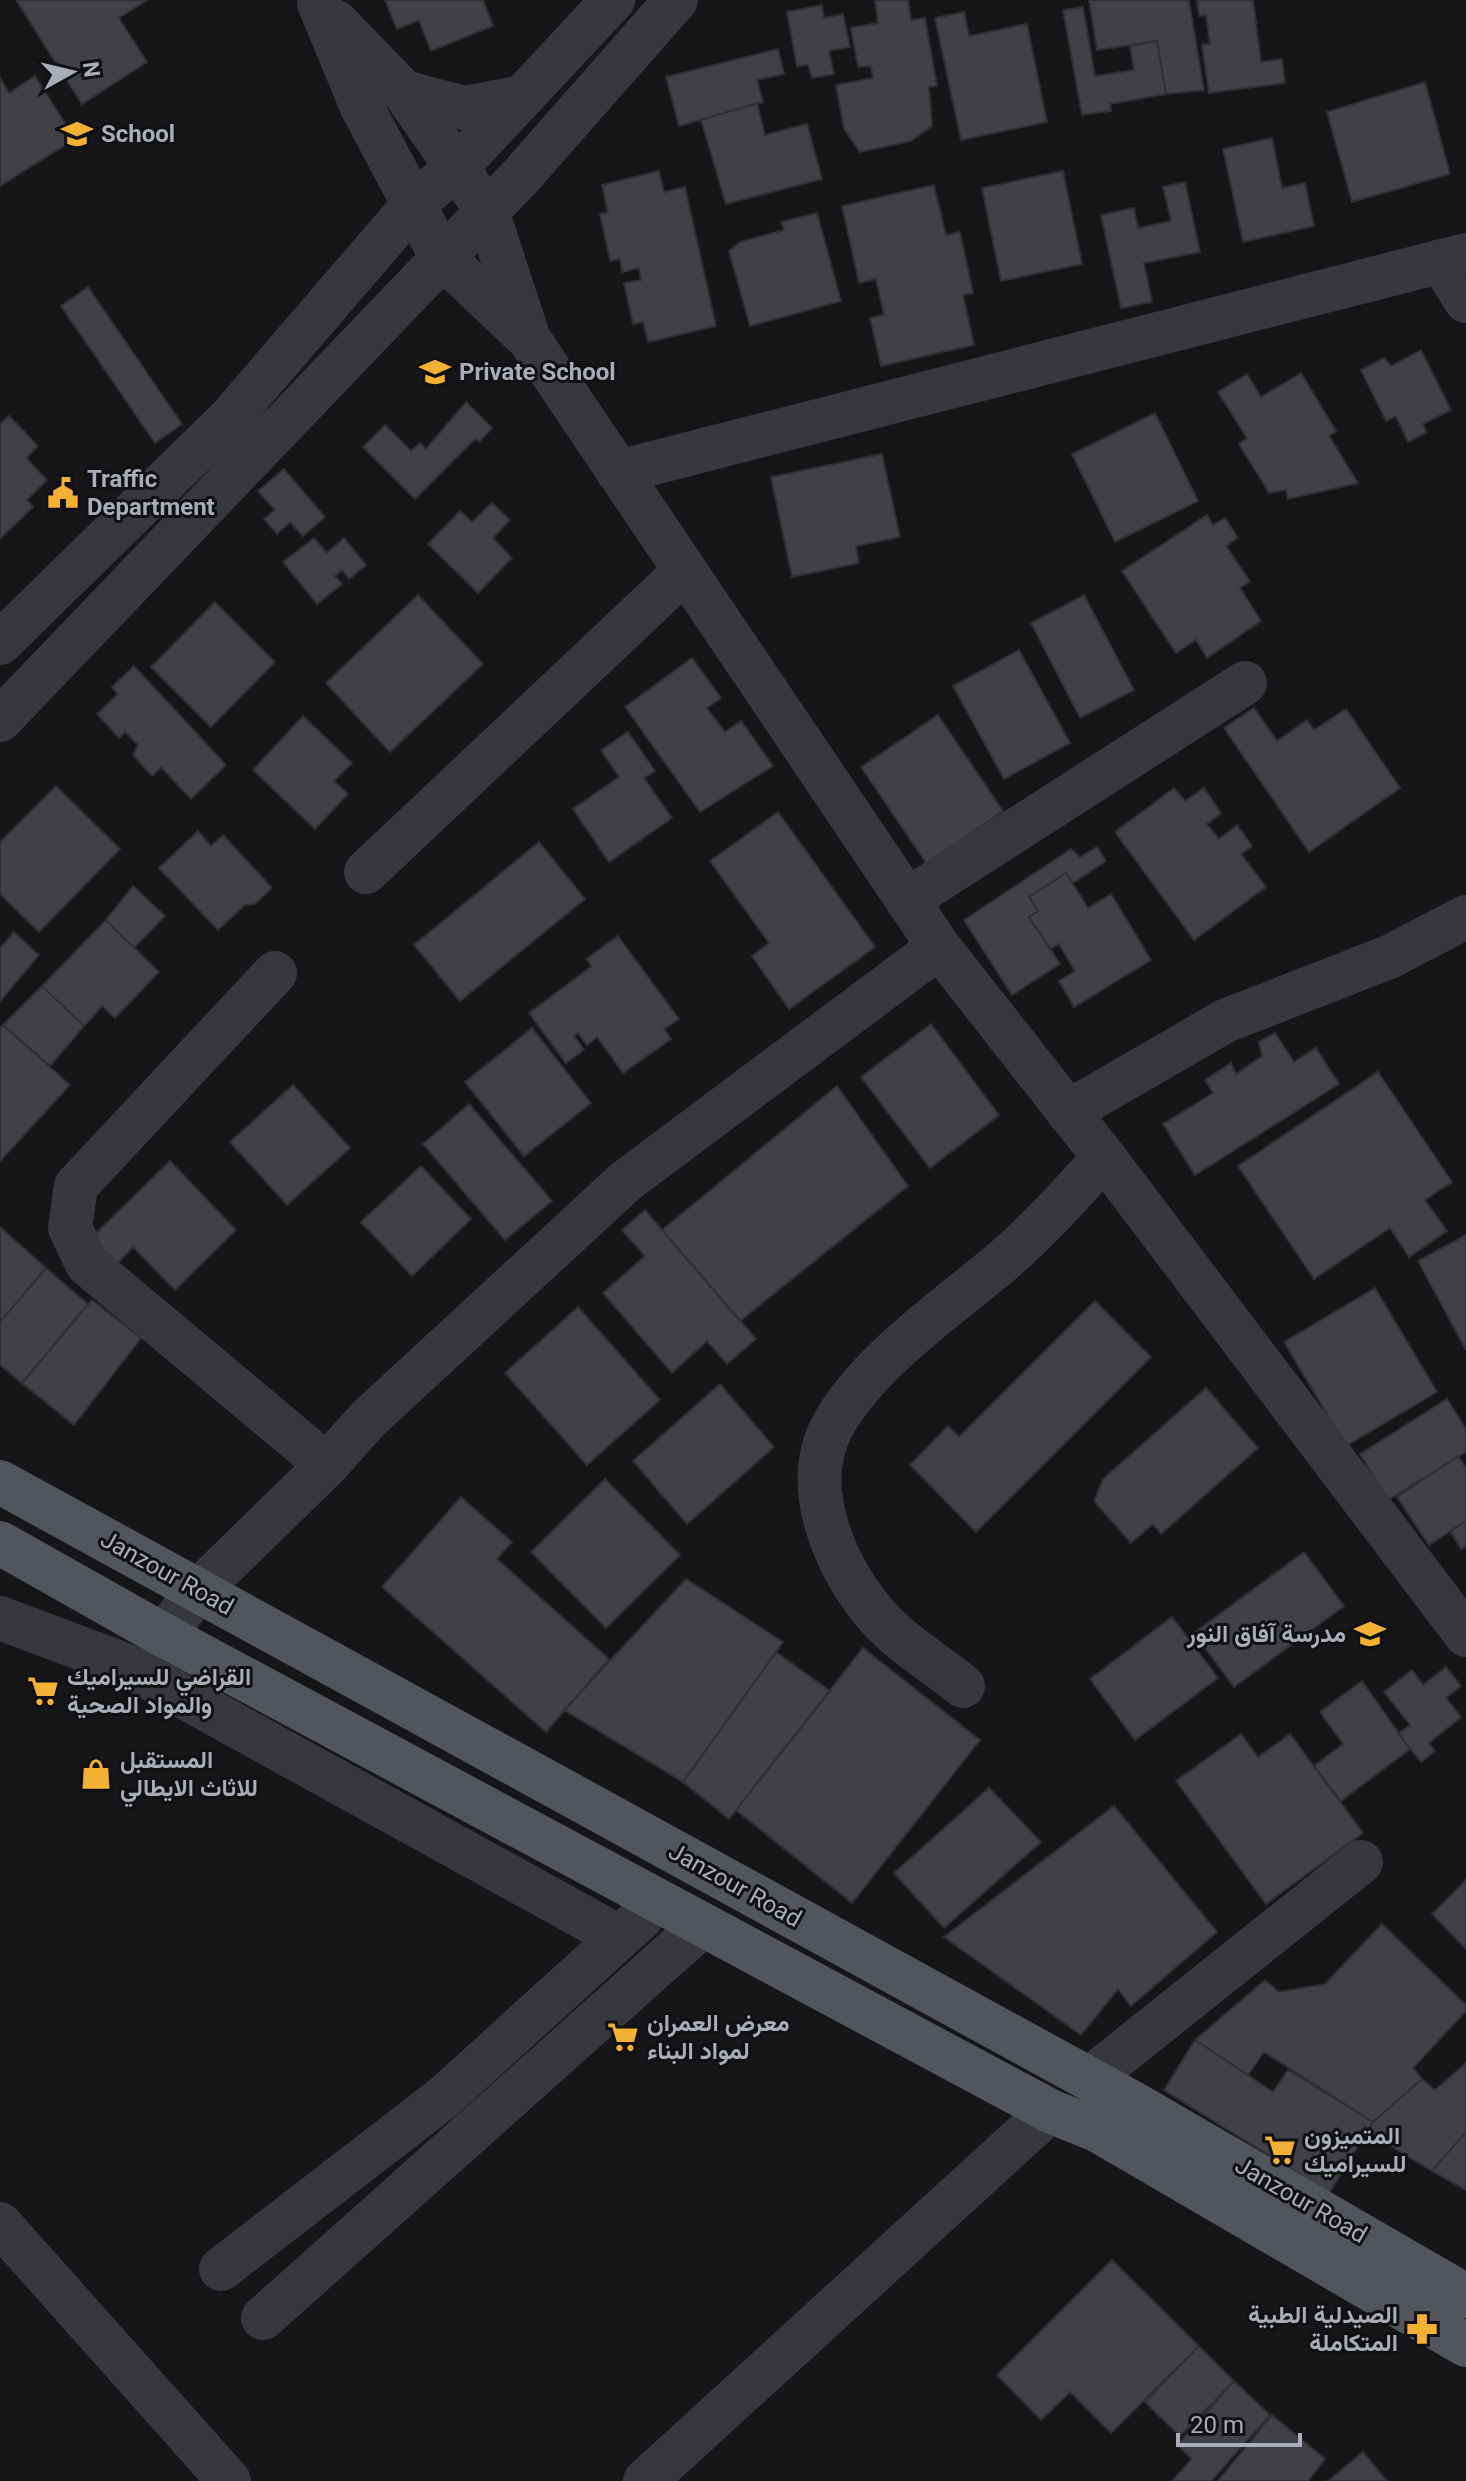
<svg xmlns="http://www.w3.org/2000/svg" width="1466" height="2481" viewBox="0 0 1466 2481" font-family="Roboto,Vazirmatn,sans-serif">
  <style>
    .building { fill: #404145; stroke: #303034; stroke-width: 2 }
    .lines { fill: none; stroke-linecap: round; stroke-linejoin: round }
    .minor { stroke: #37383d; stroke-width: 44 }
    .major { stroke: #53555c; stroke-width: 44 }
    .labels { text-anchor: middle; stroke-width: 6; stroke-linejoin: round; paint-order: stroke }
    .poi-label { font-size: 24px; font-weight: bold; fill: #a8adb8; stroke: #111113; text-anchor: start }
    .street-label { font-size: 24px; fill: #a8adb8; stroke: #111113 }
  </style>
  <rect width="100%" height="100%" fill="#161618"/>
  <path class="building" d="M16,0h131l-28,18 28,44 -65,42z
    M385,0h98l10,26 -62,25 -12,-31 -22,9z
    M875,0h33l3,20 14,-2 12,68 -8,1 3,39 -21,15 -51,11 -16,-23 -8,-44 37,-7 -2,-12 -13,1 -7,-39 27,-5z
    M1089,0h100l15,90 -38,4 -9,-53 -60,9z
    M1197,0h56l8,62 21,-3 3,24 -76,10 -7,-48 8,-1 -4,-29 -7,1z
    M822,5l2,13 19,-4 7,33 -21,4 5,23 -22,4 -4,-14 -11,3 -10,-55z
    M1083,7l12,69 39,-6 -4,-24 27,-5 9,53 -56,10 1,7 -29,4 -19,-105z
    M964,12l5,24 58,-12 20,98 -86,18 -26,-122z
    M778,49l6,25 -27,6 6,22 -84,24 -13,-49z
    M35,76l40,63 -75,47v-108l9,15z
    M1425,82l25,92 -98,28 -25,-90z
    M757,103l8,32 42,-11 15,55 -96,25 -25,-84z
    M1272,138l10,50 23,-5 9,43 -71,16 -20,-93z
    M659,171l5,21 21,-5 31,139 -68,16 -5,-20 -10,2 -9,-41 17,-3 -2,-12 -17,4 -2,-13 -10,2 -10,-47 8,-2 -6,-27z
    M1063,171l19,93 -81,17 -19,-93z
    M1185,182l15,70 -56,11 8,39 -31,6 -20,-93 33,-7 4,20 33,-7 -8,-34z
    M934,185l12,50 14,-3 13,61 -10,2 11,50 -93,21 -11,-48 14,-3 -8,-36 -17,4 -17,-77z
    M817,213l24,88 -91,25 -21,-75 11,-9 44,-12 -3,-8z
    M88,287l94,137 -27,19 -94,-137z
    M1421,350l30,60 -28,14 4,8 -19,10 -12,-26 -10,5 -25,-51 23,-12 7,8z
    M1301,373l35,58 -7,5 29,47 -70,16 -2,-9 -17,3 -30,-49 8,-6 -29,-46 29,-18 14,23z
    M466,402l26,26 -13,14 -4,-3 -60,60 -52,-52 22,-22 26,26 9,-8 6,6z
    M1155,413l43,88 -83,41 -43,-88z
    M9,416l29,30 -12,12 21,22 -20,20 6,7 -33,32v-115z
    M882,454l18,83 -44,9 3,17 -67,14 -21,-100z
    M284,469l41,48 -22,19 -13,-14 -13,12 -13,-15 11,-9 -17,-19z
    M492,503l18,17 -17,18 19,20 -34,35 -50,-49 32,-33 12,11z
    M1207,515l6,10 12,-7 13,20 -12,8 24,35 -10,7 21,33 -54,37 -11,-18 -20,13 -54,-82z
    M314,538l13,15 17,-15 22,27 -17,14 -7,-9 -7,6 7,8 -25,20 -34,-42z
    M418,595l65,69 -93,88 -64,-69z
    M1084,595l50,95 -54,28 -49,-95z
    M215,602l60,60 -64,65 -60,-60z
    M1019,650l51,93 -66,36 -51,-93z
    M692,658l29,40 -14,10 18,24 16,-11 32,45 -73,46 -75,-105z
    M134,666l92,99 -35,34 -30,-32 -9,9 -19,-21 5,-10 -13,-13 -6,6 -22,-24 21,-20 -6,-7z
    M1254,708l23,33 30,-21 7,10 32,-21 54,79 -91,64 -85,-124z
    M938,715l65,96 -76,53 -66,-97z
    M303,716l49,47 -18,18 14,13 -33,35 -62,-59z
    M628,732l27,39 -11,7 28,40 -63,44 -36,-53 46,-32 -18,-27z
    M56,786l64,63 -81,83 -39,-38v-52z
    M1174,788l11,13 19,-13 17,25 -14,11 12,15 18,-14 15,21 -11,8 25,33 -72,53 -79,-108z
    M778,812l97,135 -86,62 -37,-53 17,-13 -59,-82z
    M198,831l13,15 12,-11 49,53 -17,16 -10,1 -27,25 -59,-62z
    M539,842l46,57 -125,102 -46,-56z
    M1097,847l9,14 -33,22 -7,-10 -37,24 9,14 -9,6 31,47 -48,31 -48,-75 107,-71 9,8z
    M1066,873l22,35 23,-14 40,66 -77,47 -15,-26 16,-10 -16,-27 -8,5 -22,-32 9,-6 -9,-14z
    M133,886l32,30 -31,32 -28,-28z
    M106,920l53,52 -44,46 -13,-12 -18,20 -42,-40z
    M14,932l25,23 -39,46v-53z
    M618,936l61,83 -15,10 7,10 -48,34 -26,-36 -10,8 -9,-12 -4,3 10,14 -18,13 -37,-50 63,-47 -6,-7z
    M42,986l42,40 -34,40 -47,-41z
    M931,1024l68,91 -69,53 -69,-91z
    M3,1025l67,60 -70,76v-133z
    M532,1028l59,75 -67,53 -59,-74z
    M1275,1033l19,29 22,-14 23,36 -144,91 -32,-51 50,-31 -8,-13 26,-17 5,11 26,-18 -3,-14z
    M1378,1072l74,110 -27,18 22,31 -38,26 -19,-29 -76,51 -76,-113z
    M293,1085l57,63 -63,57 -57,-63z
    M837,1086l71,100 -168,135 -78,-91z
    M469,1104l83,97 -47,39 -82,-96z
    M170,1161l66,69 -61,60 -42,-43 -18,19 -25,-27z
    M421,1166l50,53 -59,57 -51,-54z
    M645,1210l111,129 -29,25 -20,-23 -35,32 -69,-80 42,-37 -23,-26z
    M0,1227l46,41 -46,54z
    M1466,1235v115l-48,-89z
    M46,1268l42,36 -66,79 -22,-18v-43z
    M1375,1288l62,104 -91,54 -62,-104z
    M92,1300l49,38 -67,87 -52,-42z
    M1095,1301l56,56 -175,175 -66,-67 38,-39 11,11z
    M578,1307l82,93 -73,65 -82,-92z
    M720,1384l54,63 -87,77 -54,-63z
    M1206,1388l52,60 -97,86 -8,-10 -22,19 -37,-42 9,-22z
    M1447,1399l19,30v23l-78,48 -28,-46z
    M1458,1456l8,12v53l-37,24 -32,-48z
    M605,1479l75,76 -74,73 -75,-76z
    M461,1497l51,45 -15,17 112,100 -63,73 -164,-145z
    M1466,1521v25l-5,3 -11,-18z
    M1304,1552l40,54 -110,81 -40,-54z
    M686,1579l97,63 -100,140 -119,-72z
    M1172,1617l46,61 -83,62 -45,-61z
    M863,1648l117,92 -128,163 -116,-93z
    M776,1652l54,39 -101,128 -46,-37z
    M1446,1667l15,19 -15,12 15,19 -32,26 6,8 -14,11 -23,-28 12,-9 -26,-33 28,-22 11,15z
    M1362,1681l48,68 -69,52 -27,-35 29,-22 -23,-32z
    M1241,1734l17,23 32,-23 73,99 -97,71 -90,-123z
    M989,1788l52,54 -97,86 -50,-55z
    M1114,1806l103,126 -86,74 -13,-17 -37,46 -137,-98z
    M1466,1880v69l-34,-35z
    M1382,1924l84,81v6l-53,57 9,11 -49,43 -109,-70 -16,23 -53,-35 70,-60 14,12 46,-8z
    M1195,2040l78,52 15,-22 85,52 -44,71 -165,-103z
    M1466,2063v69l-34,39 -65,-39 6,-10 49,-43 13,11z
    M1466,2132v58l-34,-19z
    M1112,2260l87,86 -88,87 -41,-41 -29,28 -44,-45z
    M1199,2346l35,35 -54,55 -35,-34z
    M1234,2381l36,34 -59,66h-39l20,-22 -15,-14z
    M1272,2415l53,44 -17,22h-90z
    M1363,2452l24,29h-59z"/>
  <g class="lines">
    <path class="minor" d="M319,3l43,104 79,149 88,83 410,608 165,210 362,478
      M336,22l68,70 83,119 40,122
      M404,92l60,16 58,-11
      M1441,261l25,40
      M618,472l848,-217
      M0,643l230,-225 184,-214 43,-37 156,-167
      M0,720l522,-545 154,-175
      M366,872l319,-301
      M907,900l338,-217
      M275,973l-199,213 -6,42 17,36 240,201
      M1068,1112l157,-91 164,-64 77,-40
      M0,1618l128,48 491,271
      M163,1635l36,-45 128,-125 41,-46 258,-238 313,-234
      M963,1686c-27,-22 -62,-43 -85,-69 -42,-47 -78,-129 -46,-190 32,-61 113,-118 165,-161 39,-33 73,-70 107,-109
      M1089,2079l272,-217
      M0,2224l229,257
      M221,2269l223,-172 197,-179
      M263,2318l440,-393
      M645,2481l405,-370"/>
    <path class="major" d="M0,1482l1133,621 333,193
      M0,1543l163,92 887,476 47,19 369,215"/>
  </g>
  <defs>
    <symbol id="school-bare" viewBox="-9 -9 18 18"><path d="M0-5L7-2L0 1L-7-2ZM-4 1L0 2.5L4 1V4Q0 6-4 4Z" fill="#f2b134" stroke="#111113" stroke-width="2.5" paint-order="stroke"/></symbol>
    <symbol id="civic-bare" viewBox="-9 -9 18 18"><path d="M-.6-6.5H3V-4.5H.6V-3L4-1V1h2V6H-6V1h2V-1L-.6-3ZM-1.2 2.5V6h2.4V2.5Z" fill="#f2b134" stroke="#111113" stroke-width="2.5" paint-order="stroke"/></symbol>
    <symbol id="supermarket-bare" viewBox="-9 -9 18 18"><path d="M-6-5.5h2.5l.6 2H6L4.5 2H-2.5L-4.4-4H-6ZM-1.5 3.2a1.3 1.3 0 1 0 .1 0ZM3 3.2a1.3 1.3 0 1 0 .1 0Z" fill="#f2b134" stroke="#111113" stroke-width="2.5" paint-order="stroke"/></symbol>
    <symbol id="shop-bare" viewBox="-9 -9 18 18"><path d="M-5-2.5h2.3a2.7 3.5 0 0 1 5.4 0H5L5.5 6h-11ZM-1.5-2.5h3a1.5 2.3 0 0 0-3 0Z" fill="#f2b134" stroke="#111113" stroke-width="2.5" paint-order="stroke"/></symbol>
    <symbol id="pharmacy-bare" viewBox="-9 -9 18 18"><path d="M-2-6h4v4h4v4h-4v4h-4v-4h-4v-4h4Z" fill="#f2b134" stroke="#111113" stroke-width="2.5" paint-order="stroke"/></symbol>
  </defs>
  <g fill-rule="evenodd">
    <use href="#school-bare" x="55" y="112" width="44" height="44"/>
    <use href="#school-bare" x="413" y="350" width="44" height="44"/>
    <use href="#civic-bare" x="41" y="471" width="44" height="44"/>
    <use href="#school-bare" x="1348" y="1612" width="44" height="44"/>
    <use href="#supermarket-bare" x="21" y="1669" width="44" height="44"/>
    <use href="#shop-bare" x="74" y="1752" width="44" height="44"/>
    <use href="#supermarket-bare" x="601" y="2015" width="44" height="44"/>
    <use href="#supermarket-bare" x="1258" y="2128" width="44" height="44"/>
    <use href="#pharmacy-bare" x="1400" y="2307" width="44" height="44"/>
  </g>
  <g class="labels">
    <g class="poi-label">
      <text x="101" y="142">School</text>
      <text x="459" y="380">Private School</text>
      <text x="87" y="487">Traffic<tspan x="87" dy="28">Department</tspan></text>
      <text x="1346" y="1642" text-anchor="end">مدرسة آفاق النور</text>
      <text x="67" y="1685">القراضي للسيراميك<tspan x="67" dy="28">والمواد الصحية</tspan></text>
      <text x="120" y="1768">المستقبل<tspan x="120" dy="28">للاثاث الايطالي</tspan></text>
      <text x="647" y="2031">معرض العمران<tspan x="647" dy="28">لمواد البناء</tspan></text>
      <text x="1304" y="2144">المتميزون<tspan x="1304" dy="28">للسيراميك</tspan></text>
      <text x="1398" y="2323" text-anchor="end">الصيدلية الطبية<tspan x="1398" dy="28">المتكاملة</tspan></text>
    </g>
    <g class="street-label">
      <text transform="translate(167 1573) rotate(29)" y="8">Janzour Road</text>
      <text transform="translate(735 1885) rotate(29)" y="8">Janzour Road</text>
      <text transform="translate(1301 2200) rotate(30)" y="8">Janzour Road</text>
    </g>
  </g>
  <g transform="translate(72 72) rotate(82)" stroke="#111113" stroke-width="6" paint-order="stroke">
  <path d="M0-6L14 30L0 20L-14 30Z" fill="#a8adb8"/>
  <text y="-12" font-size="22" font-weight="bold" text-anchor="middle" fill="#a8adb8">N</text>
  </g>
  <path d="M1178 2433v12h122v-12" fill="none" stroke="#a8adb8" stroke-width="4"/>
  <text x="1190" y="2433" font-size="24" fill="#a8adb8" stroke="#111113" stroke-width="6" paint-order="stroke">20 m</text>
</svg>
